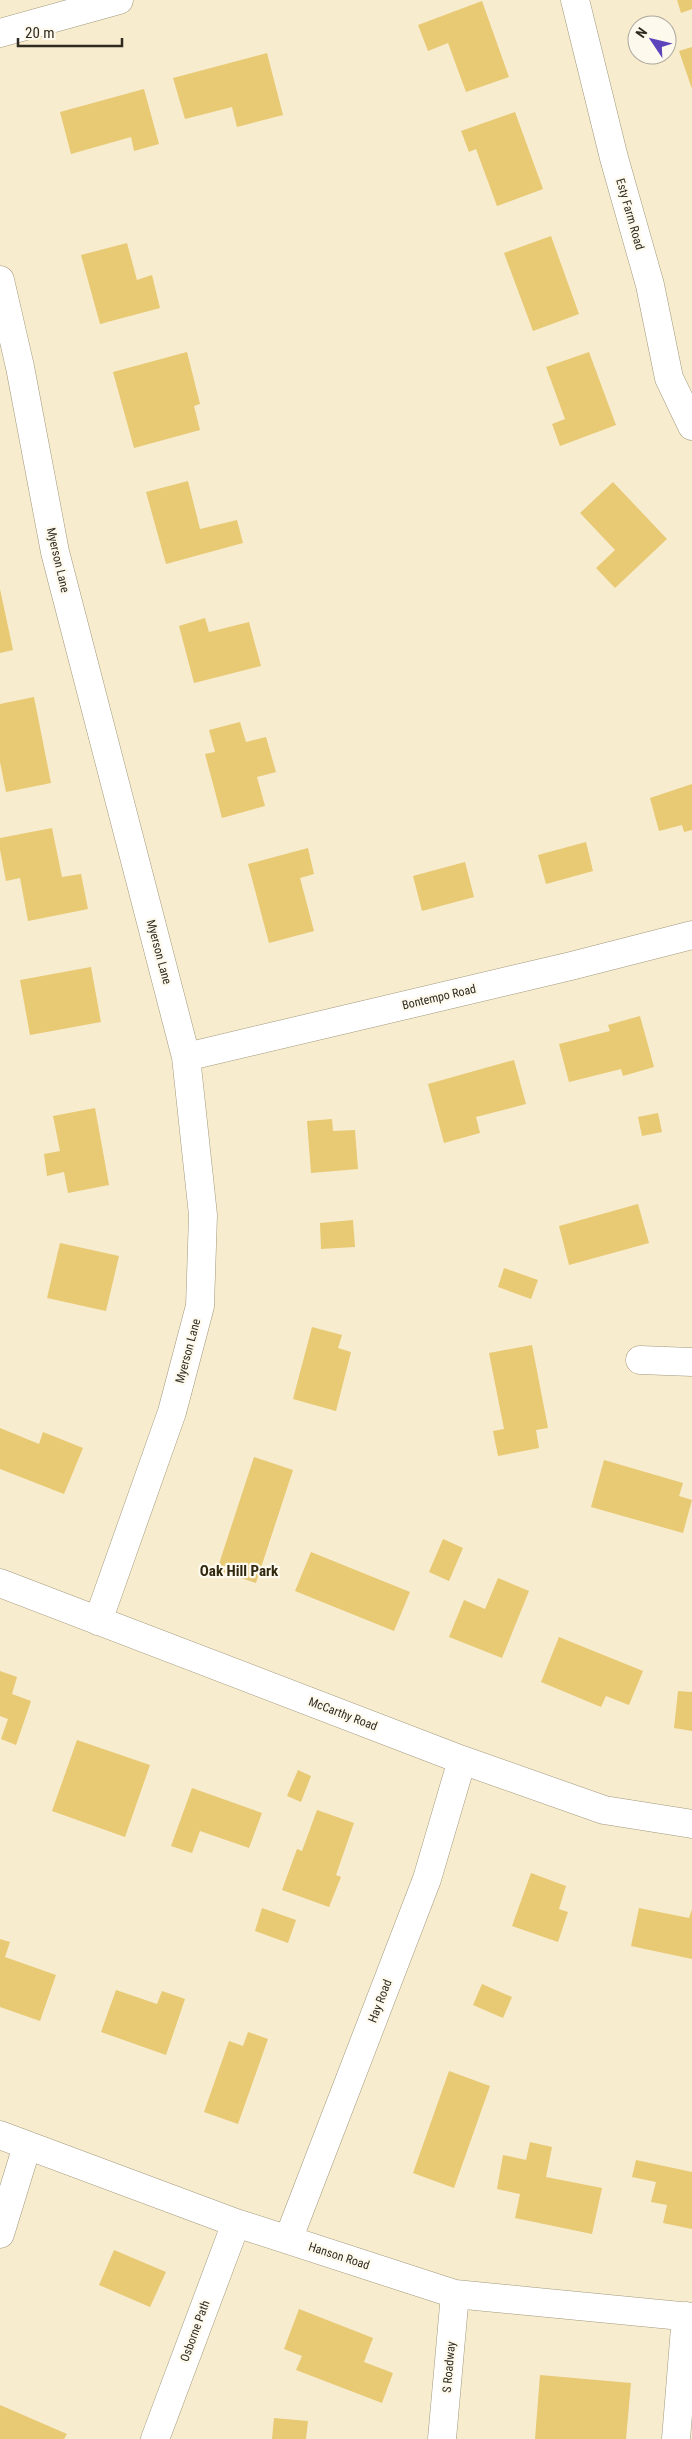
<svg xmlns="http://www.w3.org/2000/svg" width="692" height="2439" viewBox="0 0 692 2439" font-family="'Roboto Condensed',sans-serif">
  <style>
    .building { fill: #e8c974 }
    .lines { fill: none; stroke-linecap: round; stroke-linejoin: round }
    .street-casing { stroke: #a2987c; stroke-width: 29 }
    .street { stroke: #fff; stroke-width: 28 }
    .labels { text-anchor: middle; stroke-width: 4.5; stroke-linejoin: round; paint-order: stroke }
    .street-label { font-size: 12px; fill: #302b20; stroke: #fef9ed }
    .quarter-label { font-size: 15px; font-weight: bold; fill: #312810; stroke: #fef9ed }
  </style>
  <rect width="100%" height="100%" fill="#f7ecce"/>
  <path class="building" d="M677,0h15v9l-11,4z
    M482,1l27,76 -43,15 -18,-49 -20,8 -10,-26z
    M692,47v42l-13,-38z
    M267,53l16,62 -46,12 -5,-20 -47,12 -12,-41z
    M144,89l15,55 -25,7 -3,-14 -60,17 -11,-42z
    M515,112l28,77 -46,17 -21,-57 -7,3 -8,-21z
    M551,236l28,78 -46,17 -29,-78z
    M127,243l10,37 15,-5 8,33 -60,16 -19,-69z
    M187,352l13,52 -6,2 6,24 -66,18 -21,-76z
    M589,352l27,73 -56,21 -8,-22 13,-5 -19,-52z
    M188,481l12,48 37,-9 6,23 -77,21 -20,-72z
    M613,482l54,57 -52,49 -19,-20 19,-18 -35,-37z
    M0,589l13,61 -13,3z
    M205,618l4,14 40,-10 12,44 -67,17 -15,-57z
    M34,697l17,86 -45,9 -6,-30v-58z
    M240,722l6,20 20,-5 10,35 -19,5 8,29 -43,12 -17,-64 10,-2 -6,-22z
    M692,784v46l-8,2 -2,-7 -23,6 -9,-33z
    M52,828l10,49 19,-3 7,35 -60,12 -8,-43 -14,3 -6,-31v-12z
    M586,842l7,29 -47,13 -8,-29z
    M308,848l6,26 -14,4 14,53 -45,12 -21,-79z
    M465,862l9,35 -52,14 -9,-35z
    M91,967l10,55 -71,13 -10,-55z
    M640,1016l14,51 -31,9 -2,-7 -52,13 -10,-38 51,-13 -2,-6z
    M514,1060l12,44 -50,13 4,16 -36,10 -16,-59z
    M95,1108l14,77 -41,8 -4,-21 -17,4 -3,-22 16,-3 -7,-35z
    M658,1113l4,19 -20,4 -4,-19z
    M332,1119l1,12 22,-1 3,39 -47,4 -4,-52z
    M638,1204l11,39 -80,22 -10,-39z
    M353,1220l2,27 -34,2 -1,-26z
    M60,1243l59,13 -13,55 -59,-13z
    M504,1268l34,12 -7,19 -33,-12z
    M312,1327l30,8 -4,13 13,4 -15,59 -43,-12z
    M532,1345l16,83 -12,2 3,18 -41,8 -5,-25 11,-2 -15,-76z
    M0,1428l39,16 4,-12 40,16 -19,46 -64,-25z
    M254,1457l39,13 -37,113 -39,-13z
    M604,1460l79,23 -4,13 13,4 -9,33 -92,-26z
    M443,1539l20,9 -14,33 -20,-9z
    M311,1552l99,40 -16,39 -99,-40z
    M498,1578l31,13 -27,67 -53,-21 15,-37 21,9z
    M559,1637l84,34 -14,34 -23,-9 -5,11 -60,-25z
    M0,1671l17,6 -5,17 19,7 -15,44 -15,-6 7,-20 -8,-3z
    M678,1691l14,1v39l-18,-3z
    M77,1740l73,25 -25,72 -73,-26z
    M298,1770l13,6 -10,26 -14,-6z
    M192,1788l70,25 -13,35 -49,-17 -8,22 -21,-7z
    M317,1810l37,13 -18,52 5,2 -12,30 -47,-17 15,-41 5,2z
    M531,1873l35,13 -7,23 9,3 -10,30 -46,-16z
    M262,1908l34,12 -8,23 -33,-12z
    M639,1908l50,10 3,-9v50l-61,-13z
    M0,1939l10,3 -5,15 51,18 -16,46 -40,-14z
    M482,1984l30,13 -9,21 -30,-13z
    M116,1990l41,14 5,-13 23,8 -19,56 -65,-23z
    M248,2032l20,7 -30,85 -34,-12 25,-71 14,5z
    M449,2071l41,15 -36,102 -41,-15z
    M530,2142l22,5 -6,30 56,11 -10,46 -77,-16 5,-24 -23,-5 6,-34 23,5z
    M636,2160l56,12v57l-29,-6 4,-18 -16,-3 5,-20 -24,-5z
    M114,2250l52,22 -16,35 -51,-22z
    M299,2309l74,29 -9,24 29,11 -11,30 -86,-33 6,-14 -18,-7z
    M540,2375l91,8 -5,56h-91z
    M0,2405l67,29 -3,5h-64z
    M274,2418l34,3 -2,18h-34z"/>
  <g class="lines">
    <defs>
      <path id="street" d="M575,0l39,158 36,127 19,93 23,48
        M0,33l119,-33
        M0,280l20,87 35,185 131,505 17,158 -3,91 -28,106 -74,209
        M186,1057l385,-91 121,-31
        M640,1360l52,2
        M0,1583l462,177 142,50 88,14
        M0,2135l236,88 219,71 237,23
        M0,2234l27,-88
        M288,2240l139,-361 35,-119
        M155,2439l81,-216
        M442,2439l13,-145
        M676,2439l10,-123"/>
    </defs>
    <use href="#street" class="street-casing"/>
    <use href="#street" class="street"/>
  </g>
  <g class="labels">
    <g class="street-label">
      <text transform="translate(630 214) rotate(74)" y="4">Esty Farm Road</text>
      <text transform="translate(58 560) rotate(77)" y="4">Myerson Lane</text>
      <text transform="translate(159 952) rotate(75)" y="4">Myerson Lane</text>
      <text transform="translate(439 997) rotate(-13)" y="4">Bontempo Road</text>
      <text transform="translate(188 1351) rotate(-75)" y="4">Myerson Lane</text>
      <text transform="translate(343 1714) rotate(21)" y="4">McCarthy Road</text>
      <text transform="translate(380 2001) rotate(-69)" y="4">Hay Road</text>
      <text transform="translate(339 2256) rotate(18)" y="4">Hanson Road</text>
      <text transform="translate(195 2331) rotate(-70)" y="4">Osborne Path</text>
      <text transform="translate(449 2367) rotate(-85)" y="4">S Roadway</text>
    </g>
    <g class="quarter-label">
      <text x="239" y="1576">Oak Hill Park</text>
    </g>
  </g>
  <g transform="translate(652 40) rotate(305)"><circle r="24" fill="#fef9ed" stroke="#aca79b"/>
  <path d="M0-4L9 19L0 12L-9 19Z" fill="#5d44bc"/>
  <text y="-8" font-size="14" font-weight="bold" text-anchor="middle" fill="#302b20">N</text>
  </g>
  <path d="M18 38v8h104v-8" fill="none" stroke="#302b20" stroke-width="2.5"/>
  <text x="25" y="38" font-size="15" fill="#302b20" stroke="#fef9ed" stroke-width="4" paint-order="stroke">20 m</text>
</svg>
